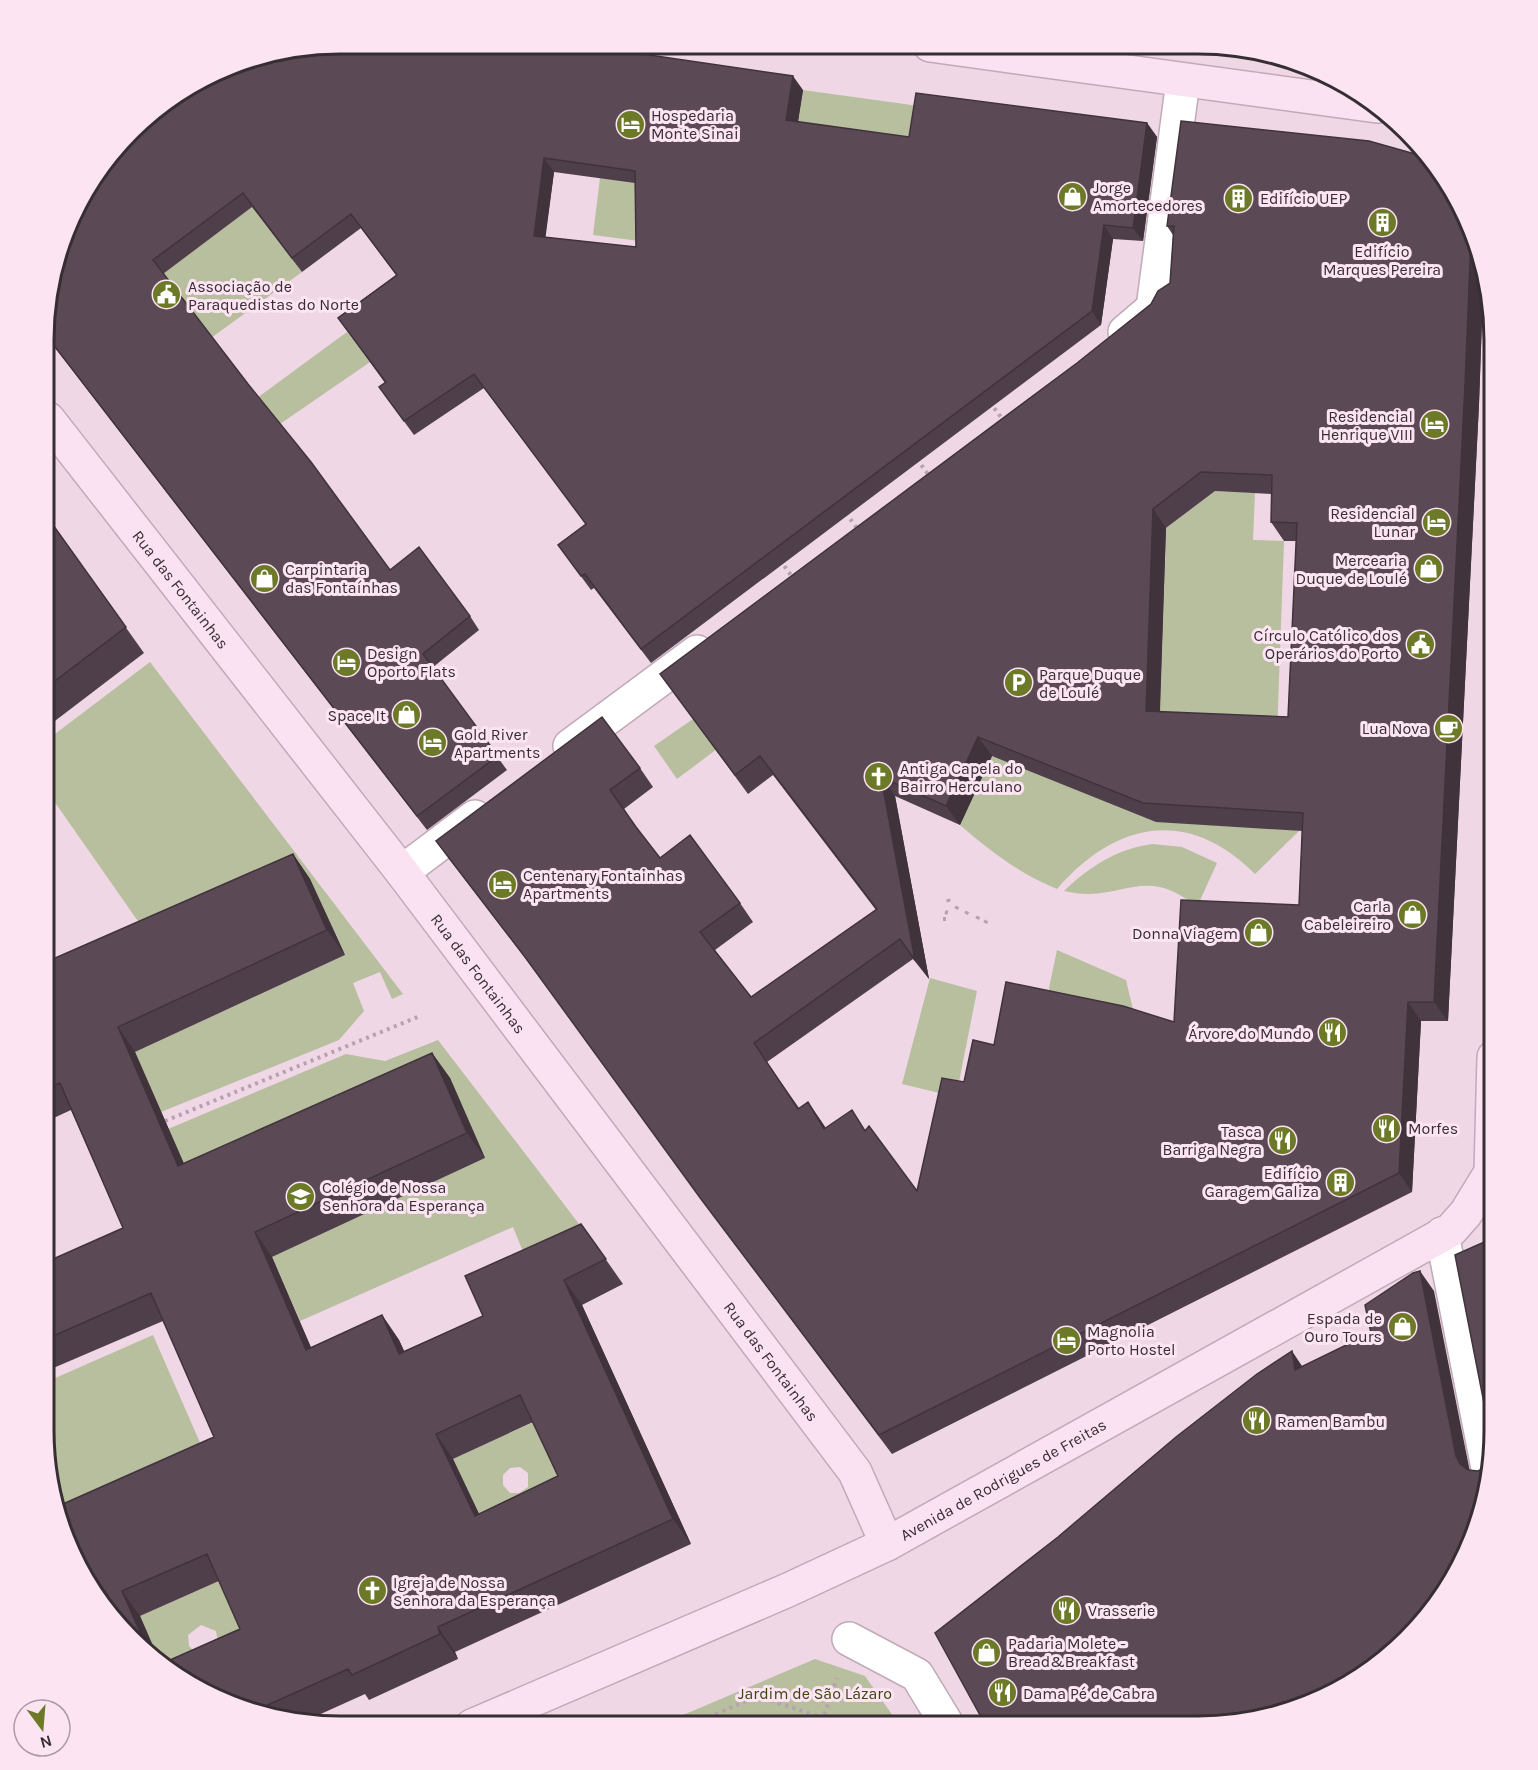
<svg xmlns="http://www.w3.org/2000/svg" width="1538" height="1770" viewBox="0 0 1538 1770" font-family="Karla,sans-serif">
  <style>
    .green { fill: #b7bf9e; fill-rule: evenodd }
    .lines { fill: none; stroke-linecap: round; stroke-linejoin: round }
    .street-casing { stroke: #c0aab8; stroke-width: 36 }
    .secondary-casing { stroke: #c0aab8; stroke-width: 36 }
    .path { stroke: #b5a2ae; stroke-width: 4; stroke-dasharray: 3 4.5; stroke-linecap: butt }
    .street { stroke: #fff; stroke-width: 33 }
    .secondary { stroke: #fae2f2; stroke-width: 33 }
    .wall { fill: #4f3f4a; fill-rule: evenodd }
    .shaded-wall { fill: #40333c }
    .building { fill: #5c4956; stroke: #40333c; stroke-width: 1.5; fill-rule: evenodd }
    .labels { text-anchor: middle; stroke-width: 6; stroke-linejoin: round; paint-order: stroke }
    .poi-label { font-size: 16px; fill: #372e33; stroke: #fce4f3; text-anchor: start }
    .street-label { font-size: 16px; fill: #372e33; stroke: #fce4f3 }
    .park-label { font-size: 16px; fill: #3b450e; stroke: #fce4f3 }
    .rim { fill: none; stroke: #372e33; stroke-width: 3 }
  </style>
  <rect width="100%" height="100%" fill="#efd7e6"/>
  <path class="green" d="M803,90l123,17 -7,44 -132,44z
    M600,178l44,5 -5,58 -46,-6z
    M253,206l49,66 -91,66 -48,-64z
    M347,332l11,13 47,-7 -125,86 -23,-26z
    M1215,491l40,2 -2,47 31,1 -7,194 -118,-5 7,-193 -9,-2z
    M150,662l253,332 -11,5 -12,-27 -27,11 11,28 -25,29 -178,72 -26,-60 210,-97 -35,-76 -154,68 -109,-156v-51z
    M719,701l22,30 -64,48 -23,-33z
    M992,756l307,75 -44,43c-67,-67 -139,-53 -198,15 -37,-15 -67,-38 -97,-64z
    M1153,844l29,3 35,16 -20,44c-55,-45 -75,-2 -133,-16 25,-24 54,-43 89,-47z
    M1057,950l69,30 11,46 -83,-18 -5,-20z
    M930,978l47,13 -21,106 -54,-13z
    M438,1040l151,197 -61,27 -15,-37 -213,94 -28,-64 213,-99 -289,33 -28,-62 178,-75 39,7z
    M153,1335l55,126 -146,66c-19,-45 -18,-97 -18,-144z
    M538,1420l38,81 -84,40 -39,-82zM520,1467l8,6v14l-9,6h-9l-7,-8v-10l7,-7z
    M224,1579l34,75 -97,11 -21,-49zM201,1625l15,6 2,11 -21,12 -8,-8 -1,-11z
    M815,1659l50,17 35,50h-243z"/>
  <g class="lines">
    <defs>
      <path id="street" d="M1125,332l28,-24 30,-227
        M570,746l127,-94
        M402,872l73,-55
        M1442,1234l47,239
        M849,1639l68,36 31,51"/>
      <g id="secondary">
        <path d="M930,45l447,61"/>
        <path id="s1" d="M48,419l354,453 453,600 32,72"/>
        <path id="s2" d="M472,1726l316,-136 99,-46 564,-314 15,-17 25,-41 3,-115"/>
      </g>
    </defs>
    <use href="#street" class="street-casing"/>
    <use href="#secondary" class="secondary-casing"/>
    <path class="path" d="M990,402l15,21
      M917,459l13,18
      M846,513l13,18
      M780,560l13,18
      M948,899l2,7
      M956,909l3,-5
      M945,912l3,1
      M966,914l3,-5
      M943,919h4
      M977,919l3,-5
      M985,923l3,-5
      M165,1121l255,-105
      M688,1726l70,-30 88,30
      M815,1726l8,-8 14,-40"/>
    <use href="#street" class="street"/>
    <use href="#secondary" class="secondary"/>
  </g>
  <path class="wall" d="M803,90l-5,32 111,15 238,-14 10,14 -14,104 -30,-2 -12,86 -450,338 -57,-75 -3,2 -33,-45 28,-21 -102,-136 -70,47 -35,-48 6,-4 -47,-65 58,-43 -35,-47 -59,44 -50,-65 -89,67 227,296 80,46 9,14 -47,38 75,102 -80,60 -378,-490v-58l34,-90zM554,172l81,11 1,64 -91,-10z
    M1455,191l29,73 -5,140 -31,617h-27l-9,171 -520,262 -177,-236 -176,-242 -89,-116 -14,-19 204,-73 13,19 -29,22 12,18 24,31 80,45 13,19 -38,28 36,47 125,-87 -103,-135 -25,19 -88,-120 417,-311 74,-59 19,-21 3,-48 -6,-9zM1215,491l57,3 -1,28 13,19h12l-8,176 -128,-5 6,-184zM992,756l164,66 146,9 -3,74 -125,117 -180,23 -30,37 -47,109 -51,-61 -40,-2 -18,-26 -9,6 -32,-46 146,-103 16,20 -34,-183 65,29z
    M48,518l96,135 -97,74z
    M293,854l17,25 35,76 -210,97 49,112 248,-111 18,25 35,80 -213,99 39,91 71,-33 17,25 5,11 79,-35 98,-92 42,60 -41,21 109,239 -236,108 3,7 -89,41 -4,-6 -62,28 -58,-11 -69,-34 -46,-38 -47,-60 131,-142 -51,-116 -119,51v-109l79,-35 -52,-118 -26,12 1,-160zM533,1422l25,54 -79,38 -26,-55zM219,1581l21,48 -79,35 -21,-48z"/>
  <path class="shaded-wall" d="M793,76l10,14 -7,44 -10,-14z
    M1147,123l10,14 -14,104 -10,-13z
    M544,158l10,14 -10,77 -10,-13z
    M1464,213l20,51 -5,140 -31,617 -14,-19z
    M1104,225l9,14 -12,86 -9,-14z
    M1153,509l13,19 -7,202 -13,-19z
    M978,737l14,19 -32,69 -14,-19z
    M881,777l14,19 34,183 -14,-19z
    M293,854l17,25 35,76 -18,-25z
    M1408,1002l13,19 -9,171 -13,-19z
    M118,1027l17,25 61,139 -18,-25z
    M432,1053l18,25 35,80 -18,-25z
    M808,1102l13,19 17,28 -14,-20z
    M255,1232l17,25 51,118 -17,-25z
    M1420,1271l14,20 37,186 -11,-13 -4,-8z
    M564,1280l18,25 109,239 -18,-25z
    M382,1315l17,25 18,39 -18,-25z
    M1292,1351l14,21 -11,-2z
    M436,1434l17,25 39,82 -17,-25z
    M122,1591l18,25 21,49 -10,-8z
    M438,1627l17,25 3,7 -18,-25z"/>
  <path class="building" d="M340,44h234l219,32 -7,44 123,17 7,-44 231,30 -14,105 -29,-3 -12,86 -451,338 -56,-75 -4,2 -23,-31 28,-21 -112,-150 -70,47 -25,-34 7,-5 -48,-64 59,-43 -46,-61 -59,44 -49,-65 -90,67 95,124 63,78 79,108 29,-23 51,69 -47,38 75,102 -81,60 -368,-477v-57l34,-90 62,-75 99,-58zM544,158l91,13 1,76 -102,-11z
    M1181,121l188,20 60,17 26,33 9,22 7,24 -6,148 -31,617h-26l-9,171 -520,262 -178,-236 -176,-242 -89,-116 166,-124 38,51 -30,22 26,37 24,31 30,-23 50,68 -40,29 51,65 126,-88 -117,-153 -25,19 -75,-101 417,-311 74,-59 7,-13 12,-8 4,-57h-7zM1201,472l71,3 -1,47 26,1 -9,194 -142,-6 7,-202zM978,737l165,66 160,10 -4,92 -118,-5 -7,122 -51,-16 -117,-24 -12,63 -21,-5 -9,42 -22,-4 -25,113 -48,-65 -4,5 -13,-21 -28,19 -16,-27 -10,7 -44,-66 146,-104 15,21 -34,-183 65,29z
    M48,518l78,109 -79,60z
    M293,854l34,76 -209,97 60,139 254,-113 35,80 -212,99 51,118 76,-35 17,39 84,-38 -18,-40 116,-52 25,35 -42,21 109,239 -235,108 2,7 -88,41 -4,-6 -96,43 -7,-1 -69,-34 -15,-13 79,-35 -33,-75 -85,37 29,66 -21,-18 -47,-60 -29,-71 160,-71 -63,-144 -107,47v-77l79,-35 -63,-145 -15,6 1,-127zM520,1395l38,81 -83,40 -39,-82z
    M1491,1239h3v211l-2,8 1,-9 -38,-194z
    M1420,1271l36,185 4,8 8,6 10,1 8,-4 6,-8 -13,67 -34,68 -38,46 -60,47 -72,29 -58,10h-231l-51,-93 123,-96 118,-100 81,-63 35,-23 3,19 76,-37 -6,-28 48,-32z"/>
  <defs>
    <symbol id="hotel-disc" viewBox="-11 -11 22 22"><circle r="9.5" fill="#6c7a28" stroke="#fce4f3"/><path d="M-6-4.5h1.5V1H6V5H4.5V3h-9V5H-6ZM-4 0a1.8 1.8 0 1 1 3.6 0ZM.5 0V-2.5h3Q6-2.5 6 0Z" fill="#fff"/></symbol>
    <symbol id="shop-disc" viewBox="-11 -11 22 22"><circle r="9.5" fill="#6c7a28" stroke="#fce4f3"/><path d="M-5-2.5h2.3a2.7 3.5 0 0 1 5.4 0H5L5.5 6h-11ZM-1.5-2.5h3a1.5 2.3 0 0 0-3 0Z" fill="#fff"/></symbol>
    <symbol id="building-disc" viewBox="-11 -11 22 22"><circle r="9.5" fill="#6c7a28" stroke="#fce4f3"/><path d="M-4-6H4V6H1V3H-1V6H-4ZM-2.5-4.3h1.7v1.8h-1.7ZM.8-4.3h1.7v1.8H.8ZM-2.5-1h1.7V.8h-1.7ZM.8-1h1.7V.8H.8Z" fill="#fff"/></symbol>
    <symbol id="civic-disc" viewBox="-11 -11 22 22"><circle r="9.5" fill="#6c7a28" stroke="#fce4f3"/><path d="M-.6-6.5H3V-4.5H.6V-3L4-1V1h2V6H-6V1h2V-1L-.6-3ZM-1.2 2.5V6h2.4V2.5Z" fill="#fff"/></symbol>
    <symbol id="parking-disc" viewBox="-11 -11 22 22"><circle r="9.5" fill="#6c7a28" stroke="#fce4f3"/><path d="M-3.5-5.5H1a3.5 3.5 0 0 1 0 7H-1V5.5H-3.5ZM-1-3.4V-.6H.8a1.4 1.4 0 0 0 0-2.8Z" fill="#fff"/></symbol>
    <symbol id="cafe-disc" viewBox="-11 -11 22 22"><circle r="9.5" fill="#6c7a28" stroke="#fce4f3"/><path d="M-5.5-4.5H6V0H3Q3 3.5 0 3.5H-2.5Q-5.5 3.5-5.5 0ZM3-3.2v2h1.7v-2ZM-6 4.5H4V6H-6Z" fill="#fff"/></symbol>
    <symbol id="church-disc" viewBox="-11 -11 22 22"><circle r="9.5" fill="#6c7a28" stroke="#fce4f3"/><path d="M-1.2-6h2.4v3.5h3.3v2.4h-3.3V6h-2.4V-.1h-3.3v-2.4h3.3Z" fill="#fff"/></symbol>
    <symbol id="restaurant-disc" viewBox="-11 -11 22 22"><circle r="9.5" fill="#6c7a28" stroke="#fce4f3"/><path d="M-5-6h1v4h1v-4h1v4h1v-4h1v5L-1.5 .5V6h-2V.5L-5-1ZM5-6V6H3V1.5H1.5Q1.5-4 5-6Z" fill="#fff"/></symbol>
    <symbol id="school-disc" viewBox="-11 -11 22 22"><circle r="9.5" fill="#6c7a28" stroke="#fce4f3"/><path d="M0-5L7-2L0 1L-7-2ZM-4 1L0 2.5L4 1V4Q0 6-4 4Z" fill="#fff"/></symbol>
  </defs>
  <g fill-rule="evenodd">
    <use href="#hotel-disc" x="614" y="108" width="33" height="33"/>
    <use href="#shop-disc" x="1056" y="180" width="33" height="33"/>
    <use href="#building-disc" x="1222" y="182" width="33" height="33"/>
    <use href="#building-disc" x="1366" y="206" width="33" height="33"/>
    <use href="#civic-disc" x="150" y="278" width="33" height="33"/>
    <use href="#hotel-disc" x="1418" y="408" width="33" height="33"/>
    <use href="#hotel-disc" x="1420" y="506" width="33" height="33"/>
    <use href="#shop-disc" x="1412" y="552" width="33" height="33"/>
    <use href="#shop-disc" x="248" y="562" width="33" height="33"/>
    <use href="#civic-disc" x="1404" y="628" width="33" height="33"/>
    <use href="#hotel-disc" x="330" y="646" width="33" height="33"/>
    <use href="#parking-disc" x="1002" y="666" width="33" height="33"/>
    <use href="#shop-disc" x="390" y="698" width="33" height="33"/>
    <use href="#cafe-disc" x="1432" y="712" width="33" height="33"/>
    <use href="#hotel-disc" x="416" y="726" width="33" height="33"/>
    <use href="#church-disc" x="862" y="760" width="33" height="33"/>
    <use href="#hotel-disc" x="486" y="868" width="33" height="33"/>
    <use href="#shop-disc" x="1396" y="898" width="33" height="33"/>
    <use href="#shop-disc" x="1242" y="916" width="33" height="33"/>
    <use href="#restaurant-disc" x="1316" y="1016" width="33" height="33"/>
    <use href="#restaurant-disc" x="1370" y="1112" width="33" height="33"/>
    <use href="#restaurant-disc" x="1266" y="1124" width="33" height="33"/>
    <use href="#building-disc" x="1324" y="1166" width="33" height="33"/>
    <use href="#school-disc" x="284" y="1180" width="33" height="33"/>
    <use href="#shop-disc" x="1386" y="1310" width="33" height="33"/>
    <use href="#hotel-disc" x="1050" y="1324" width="33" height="33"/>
    <use href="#restaurant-disc" x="1240" y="1404" width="33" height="33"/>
    <use href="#church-disc" x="356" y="1574" width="33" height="33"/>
    <use href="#restaurant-disc" x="1050" y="1594" width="33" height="33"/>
    <use href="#shop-disc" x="970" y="1636" width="33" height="33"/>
    <use href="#restaurant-disc" x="986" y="1676" width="33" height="33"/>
  </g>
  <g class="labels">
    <g class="poi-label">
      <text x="651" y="121">Hospedaria<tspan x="651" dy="18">Monte Sinai</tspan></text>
      <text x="1093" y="193">Jorge<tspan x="1093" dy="18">Amortecedores</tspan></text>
      <text x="1260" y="204">Edifício UEP</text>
      <text x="1382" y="257" text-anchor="middle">Edifício<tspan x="1382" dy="18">Marques Pereira</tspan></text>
      <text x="188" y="292">Associação de<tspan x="188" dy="18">Paraquedistas do Norte</tspan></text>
      <text x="1413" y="422" text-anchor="end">Residencial<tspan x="1413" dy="18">Henrique VIII</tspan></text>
      <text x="1415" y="519" text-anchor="end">Residencial<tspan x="1415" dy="18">Lunar</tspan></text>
      <text x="1407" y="566" text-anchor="end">Mercearia<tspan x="1407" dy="18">Duque de Loulé</tspan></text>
      <text x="285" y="575">Carpintaria<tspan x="285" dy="18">das Fontaínhas</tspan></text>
      <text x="1399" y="641" text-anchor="end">Círculo Católico dos<tspan x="1399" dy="18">Operários do Porto</tspan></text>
      <text x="367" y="659">Design<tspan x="367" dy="18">Oporto Flats</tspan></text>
      <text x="1039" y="680">Parque Duque<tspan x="1039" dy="18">de Loulé</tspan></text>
      <text x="386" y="721" text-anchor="end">Space It</text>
      <text x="1428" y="734" text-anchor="end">Lua Nova</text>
      <text x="454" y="740">Gold River<tspan x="454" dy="18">Apartments</tspan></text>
      <text x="900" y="774">Antiga Capela do<tspan x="900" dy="18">Bairro Herculano</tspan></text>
      <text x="523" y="881">Centenary Fontainhas<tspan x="523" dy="18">Apartments</tspan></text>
      <text x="1391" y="912" text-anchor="end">Carla<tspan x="1391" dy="18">Cabeleireiro</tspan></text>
      <text x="1238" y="939" text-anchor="end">Donna Viagem</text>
      <text x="1311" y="1039" text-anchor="end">Árvore do Mundo</text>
      <text x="1408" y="1134">Morfes</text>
      <text x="1262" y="1137" text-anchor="end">Tasca<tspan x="1262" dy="18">Barriga Negra</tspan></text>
      <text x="1319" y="1179" text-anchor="end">Edifício<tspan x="1319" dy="18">Garagem Galiza</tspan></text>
      <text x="322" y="1193">Colégio de Nossa<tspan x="322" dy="18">Senhora da Esperança</tspan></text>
      <text x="1382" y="1324" text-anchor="end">Espada de<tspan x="1382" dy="18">Ouro Tours</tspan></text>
      <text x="1087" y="1337">Magnolia<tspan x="1087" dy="18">Porto Hostel</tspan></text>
      <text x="1277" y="1427">Ramen Bambu</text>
      <text x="393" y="1588">Igreja de Nossa<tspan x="393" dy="18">Senhora da Esperança</tspan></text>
      <text x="1088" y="1616">Vrasserie</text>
      <text x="1008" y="1649">Padaria Molete -<tspan x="1008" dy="18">Bread&amp;Breakfast</tspan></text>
      <text x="1023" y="1699">Dama Pé de Cabra</text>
    </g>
    <g class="street-label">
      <text dy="6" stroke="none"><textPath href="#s1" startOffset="216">Rua das Fontainhas</textPath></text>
      <text dy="6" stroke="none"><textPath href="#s1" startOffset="702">Rua das Fontainhas</textPath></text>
      <text dy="6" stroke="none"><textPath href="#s1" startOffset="1188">Rua das Fontainhas</textPath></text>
      <text dy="6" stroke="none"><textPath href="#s2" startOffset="586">Avenida de Rodrigues de Freitas</textPath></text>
    </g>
    <g class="park-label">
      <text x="815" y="1699">Jardim de São Lázaro</text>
    </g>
  </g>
  <path d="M0 0H1538V1770H0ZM340 54H1198A286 286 0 0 1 1484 340V1430A286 286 0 0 1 1198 1716H340A286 286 0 0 1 54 1430V340A286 286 0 0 1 340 54Z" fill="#fce4f3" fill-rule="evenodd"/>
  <path class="rim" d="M340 54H1198A286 286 0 0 1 1484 340V1430A286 286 0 0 1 1198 1716H340A286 286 0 0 1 54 1430V340A286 286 0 0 1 340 54Z"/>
  <g transform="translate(42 1728) rotate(164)"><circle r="28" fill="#fce4f3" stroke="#ad9ba6" stroke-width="1.5"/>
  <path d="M0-4.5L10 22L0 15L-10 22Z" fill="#6c7a28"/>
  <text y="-9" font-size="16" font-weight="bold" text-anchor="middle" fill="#372e33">N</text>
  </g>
</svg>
